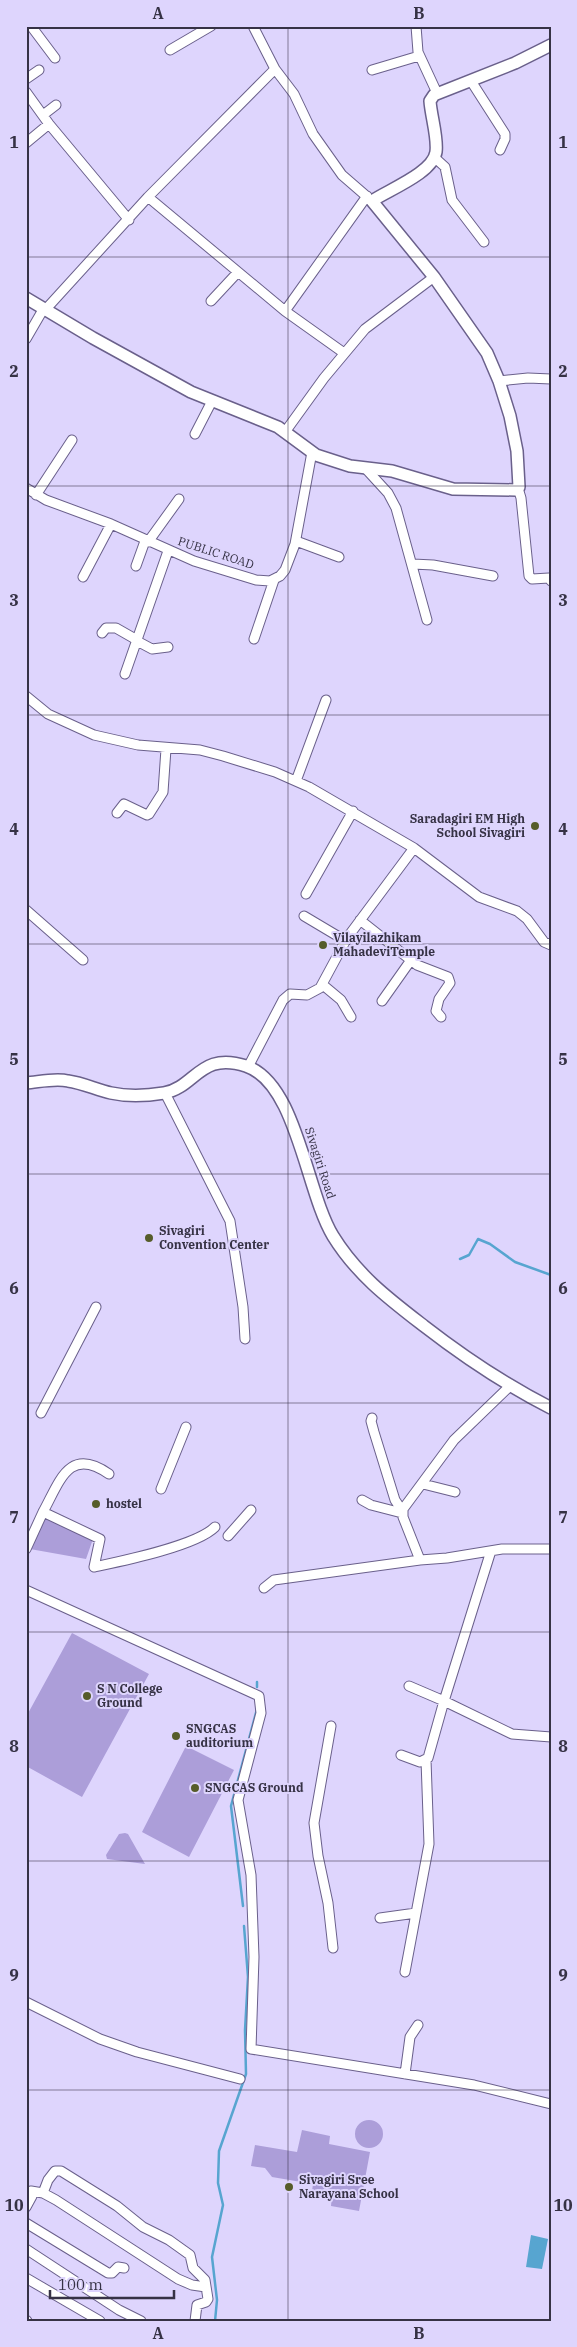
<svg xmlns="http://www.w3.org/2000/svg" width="577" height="2347" viewBox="0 0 577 2347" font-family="'IBM Plex Serif',serif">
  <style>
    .green { fill: #ac9ed9 }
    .water { fill: #57a5d0 }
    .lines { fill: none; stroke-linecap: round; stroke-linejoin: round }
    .stream { stroke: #57a5d0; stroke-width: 2.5 }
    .minor-casing { stroke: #6a608b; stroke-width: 11 }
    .major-casing { stroke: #6a608b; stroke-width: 14 }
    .minor { stroke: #fff; stroke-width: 9 }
    .major { stroke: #fff; stroke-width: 11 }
    .grid { fill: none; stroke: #363245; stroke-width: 1; stroke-opacity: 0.55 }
    .poi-dot { fill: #565c2a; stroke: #ded5fd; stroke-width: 2 }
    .labels { text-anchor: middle; stroke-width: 4; stroke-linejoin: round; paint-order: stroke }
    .street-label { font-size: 12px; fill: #363245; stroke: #ded5fd }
    .poi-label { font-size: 12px; font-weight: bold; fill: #363245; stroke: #ded5fd; text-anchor: start }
    .neatline { fill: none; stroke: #363245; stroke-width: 2 }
    .grid-label { font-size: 16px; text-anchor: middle; font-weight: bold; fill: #363245 }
  </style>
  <rect width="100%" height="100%" fill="#ded5fd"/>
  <path class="green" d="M45,1517l48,22 -7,20 -56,-10z
    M72,1633l77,41 -67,123 -56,-31v-49z
    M186,1746l48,24 -45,87 -47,-25z
    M125,1833l3,1 17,30 -38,-5 -1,-4 13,-21z
    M355 2134a14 14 0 1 1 28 0a14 14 0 1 1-28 0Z
    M302,2130l28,6 -1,8 41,8 -11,59 -28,-5 1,-12 -20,-3 1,-7 -41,-7 -7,-9 -14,-2 4,-21 42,7z"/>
  <path class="water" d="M531,2235l17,4 -6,30 -16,-2z"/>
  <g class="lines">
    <path class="stream" d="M460,1259l9,-4 9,-16 12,5 25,18 36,13
      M257,1682v5
      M243,1906l-12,-100 26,-97
      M215,2321l2,-21 -5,-43 11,-52 -5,-22 1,-32 27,-77 -1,-44 3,-53 -4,-51"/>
    <defs>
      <path id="minor" d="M31,26l24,32
        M253,26l22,43 19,25 19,40 29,41 30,26
        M416,26l2,26 19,41
        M170,50l41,-24
        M372,70l47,-14
        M26,79l13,-9
        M471,81l34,53v5l-5,11
        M26,92l23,32 80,96
        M43,115l13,-10
        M26,143l23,-19
        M434,157l11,10 7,33 32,42
        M148,197l137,114 59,42
        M211,301l27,-29
        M46,309l102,-112 127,-128
        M285,311l82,-115
        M26,339l18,-31
        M499,381l29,-3 23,1
        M285,432l39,-54 41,-49 69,-52
        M195,434l17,-33
        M366,469l22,24 8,15 31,112
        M26,488l20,12 65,24 83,37 62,19 14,1 10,-5 5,-6 10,-26 17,-92
        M518,488l3,10 8,78 3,3 17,-1 2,3
        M36,495l36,-55
        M296,541l43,16
        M148,542l31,-43
        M413,564l20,1 60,11
        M136,566l9,-25
        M83,577l28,-53
        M102,633l4,-5h10l21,12
        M254,639l20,-59
        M137,641l15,8 16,-2
        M125,674l43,-123
        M26,696l22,18 46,21 44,10 62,5 23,6 52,16 34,15 105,61 65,49 38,14 10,8 17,23 7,3
        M296,781l30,-81
        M117,813l7,-9 23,11 2,-1 14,-22 3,-43
        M306,894l47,-83
        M26,910l57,50
        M304,916l42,25
        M360,920l57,45 31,12 2,6 -11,16 -3,12 5,6
        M323,985l18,15 10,17
        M382,1001l29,-41
        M248,1067l35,-67 7,-6 17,1 13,-7 27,-50 67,-90
        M165,1093l65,128 13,86 2,32
        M511,1385l-57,55 -51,69v8l17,43 27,-2 55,-9h49
        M41,1413l55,-106
        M372,1418l-1,3 3,11 21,68 8,12
        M423,1484l32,8
        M161,1489l25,-62
        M362,1500l9,5 31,8
        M43,1512c17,-31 26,-66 66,-38
        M228,1536l23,-26
        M26,1549l17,-37 57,27 -6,28c28,-6 102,-21 121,-40
        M264,1588l10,-8 146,-20
        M26,1590l233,106 2,17 -23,87 13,75 3,82 -3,92 223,36 77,19
        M409,1686l35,15 46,-147
        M331,1726l-17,97 4,33 10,47 5,45
        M401,1755l19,7 8,-4 16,-57 68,33 39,3
        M380,1918l36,-5
        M405,1972l24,-128 -3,-84
        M26,2002l74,37 37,13 103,27
        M405,2074l5,-37 8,-12
        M31,2191l12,2 13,7 122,79 14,6 14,2
        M43,2193l5,-13 7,-9h6l56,35 26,21 26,13 21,15 3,13 12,12 3,19 -2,3 -9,3 -2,16
        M26,2207l6,-11 -1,-5
        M26,2223l82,50h4l6,-6 6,1
        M26,2249l93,61 22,11
        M26,2278l74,43
        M26,2320l1,1"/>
      <path id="major" d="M26,298l67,40 98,54 87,35 38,28 34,11 42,5 61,18 63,1 3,-3 -2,-36 -7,-35 -11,-35 -12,-28 -53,-76 -62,-76c16,-11 61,-28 64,-49 2,-14 -5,-36 -6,-51l4,-6 81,-32 36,-18
        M26,1083c13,-1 29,-5 42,-2 15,2 29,9 43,12 18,4 35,3 53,0 32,-6 36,-42 82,-27 51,17 60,126 87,170 24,39 56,63 91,90 40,31 82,59 127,82"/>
    </defs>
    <use href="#minor" class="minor-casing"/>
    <use href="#major" class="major-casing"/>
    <use href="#minor" class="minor"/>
    <use href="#major" class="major"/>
  </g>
  <path class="grid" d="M288,26v2295M26,257h525M26,486h525M26,715h525M26,944h525M26,1174h525M26,1403h525M26,1632h525M26,1861h525M26,2090h525"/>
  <g class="poi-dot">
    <circle cx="535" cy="826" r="5"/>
    <circle cx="323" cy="945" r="5"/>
    <circle cx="149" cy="1238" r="5"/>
    <circle cx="96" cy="1504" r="5"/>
    <circle cx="87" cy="1696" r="5"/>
    <circle cx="176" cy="1736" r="5"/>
    <circle cx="195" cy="1788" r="5"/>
    <circle cx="289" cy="2187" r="5"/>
  </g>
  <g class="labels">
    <g class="street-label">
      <text transform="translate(216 553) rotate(18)" y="4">PUBLIC ROAD</text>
      <text transform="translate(320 1163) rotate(72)" y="4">Sivagiri Road</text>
    </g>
    <g class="poi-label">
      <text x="525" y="823" text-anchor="end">Saradagiri EM High<tspan x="525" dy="14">School Sivagiri</tspan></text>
      <text x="333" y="942">Vilayilazhikam<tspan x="333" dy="14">MahadeviTemple</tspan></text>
      <text x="159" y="1235">Sivagiri<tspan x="159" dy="14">Convention Center</tspan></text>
      <text x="106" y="1508">hostel</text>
      <text x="97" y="1693">S N College<tspan x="97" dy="14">Ground</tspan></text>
      <text x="186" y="1733">SNGCAS<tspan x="186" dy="14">auditorium</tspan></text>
      <text x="205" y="1792">SNGCAS Ground</text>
      <text x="299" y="2184">Sivagiri Sree<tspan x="299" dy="14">Narayana School</tspan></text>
    </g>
  </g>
  <rect width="577" height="2347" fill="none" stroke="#ded5fd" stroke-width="55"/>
  <path d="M50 2290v8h124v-8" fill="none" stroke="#363245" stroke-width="2.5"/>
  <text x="58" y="2290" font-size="15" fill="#363245" stroke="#ded5fd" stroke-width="4" paint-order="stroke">100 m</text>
  <rect x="28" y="28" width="522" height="2292" class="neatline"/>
  <g class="grid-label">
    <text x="158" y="19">A</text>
    <text x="419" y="19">B</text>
    <text x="14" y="148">1</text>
    <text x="563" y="148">1</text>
    <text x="14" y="377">2</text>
    <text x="563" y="377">2</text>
    <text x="14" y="606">3</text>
    <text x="563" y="606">3</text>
    <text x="14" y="835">4</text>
    <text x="563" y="835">4</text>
    <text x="14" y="1065">5</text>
    <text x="563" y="1065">5</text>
    <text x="14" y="1294">6</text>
    <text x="563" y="1294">6</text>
    <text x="14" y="1523">7</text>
    <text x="563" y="1523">7</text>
    <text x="14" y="1752">8</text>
    <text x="563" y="1752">8</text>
    <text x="14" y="1981">9</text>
    <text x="563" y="1981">9</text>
    <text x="14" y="2211">10</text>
    <text x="563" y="2211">10</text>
    <text x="158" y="2339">A</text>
    <text x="419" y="2339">B</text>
  </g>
</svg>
